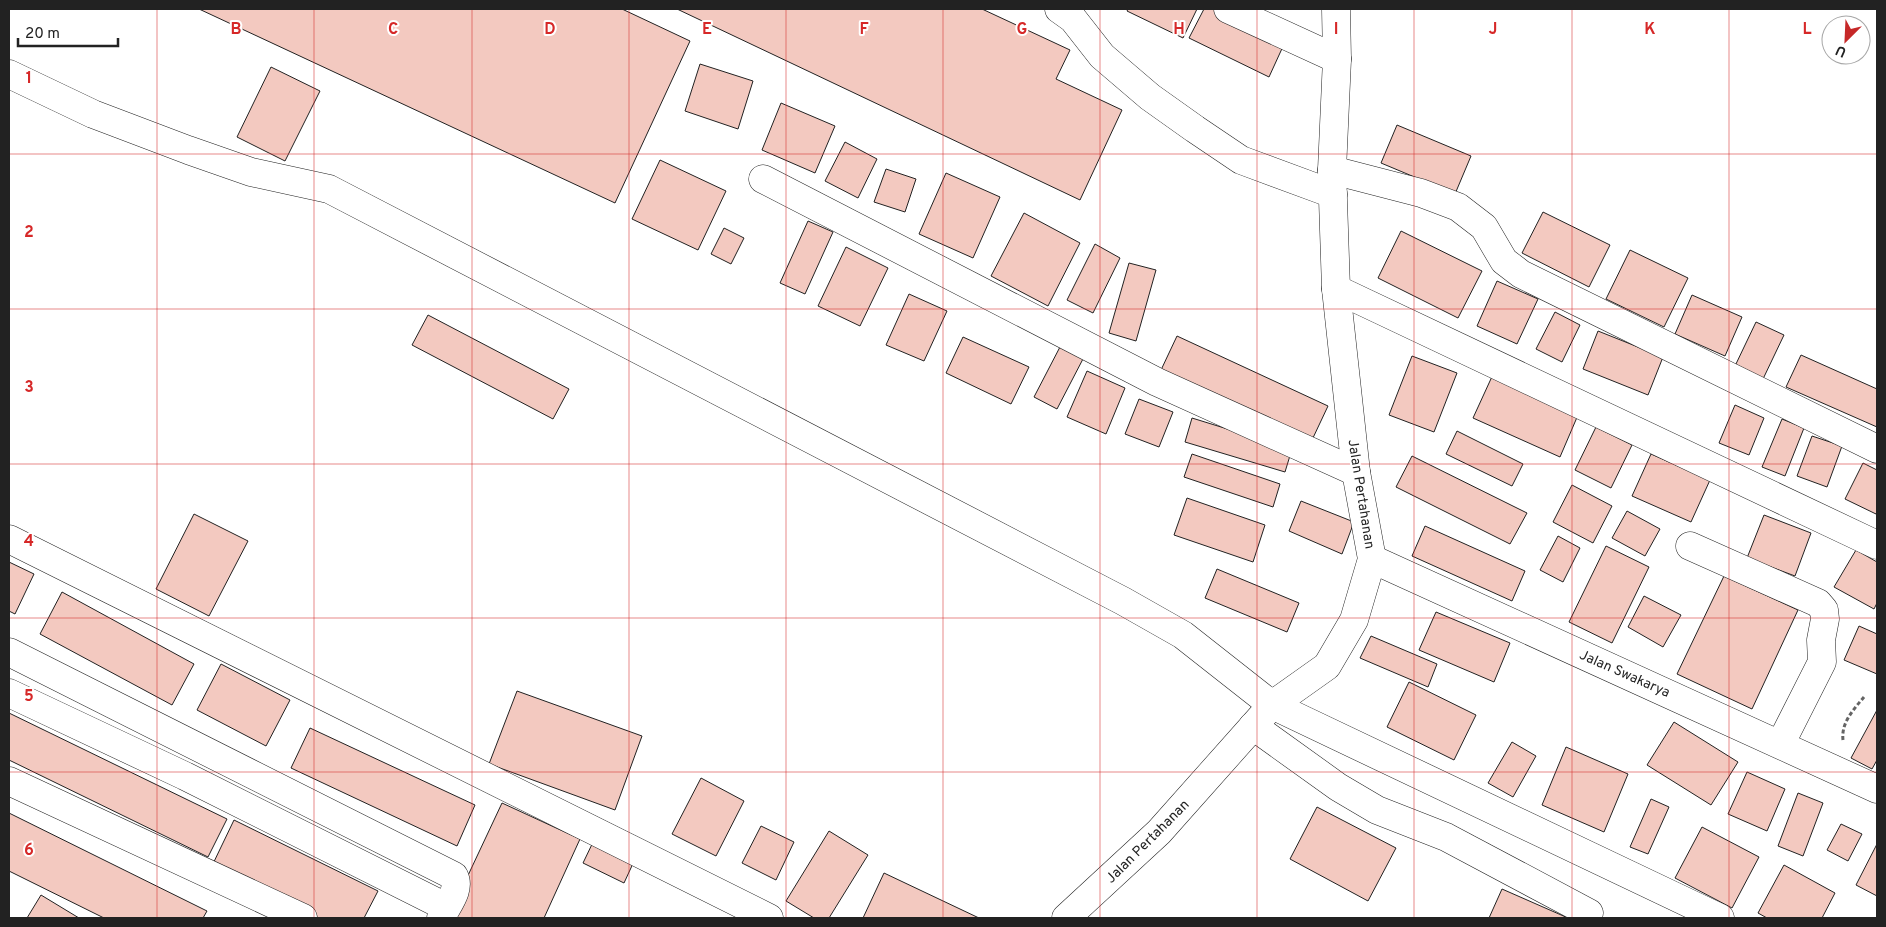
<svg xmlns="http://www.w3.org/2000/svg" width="1886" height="927" viewBox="0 0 1886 927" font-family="Overpass,sans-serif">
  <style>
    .building { fill: #f3c9c0; stroke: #222 }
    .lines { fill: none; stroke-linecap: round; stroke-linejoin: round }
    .minor-casing { stroke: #222; stroke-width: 29 }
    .major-casing { stroke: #222; stroke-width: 29 }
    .path { stroke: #646464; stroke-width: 3; stroke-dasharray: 4 2.5; stroke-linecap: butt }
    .minor { stroke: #fff; stroke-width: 28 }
    .major { stroke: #fff; stroke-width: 28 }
    .grid { fill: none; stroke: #d62828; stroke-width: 1; stroke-opacity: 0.55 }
    .labels { text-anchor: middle; stroke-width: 4; stroke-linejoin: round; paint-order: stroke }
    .street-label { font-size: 14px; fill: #222; stroke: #fff }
    .grid-label { font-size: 16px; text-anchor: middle; font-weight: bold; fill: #d62828; stroke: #fff; stroke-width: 4; stroke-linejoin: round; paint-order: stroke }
  </style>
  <rect width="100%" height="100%" fill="#fff"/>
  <path class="building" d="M199,9h423l68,32 -75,162z
    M677,9h305l88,41 -14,29 66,31 -42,90z
    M1128,9h69l-14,29 -56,-27z
    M1204,9h13l68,33 -16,35 -80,-39z
    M700,64l53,17 -15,48 -53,-18z
    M271,67l49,24 -35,70 -48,-24z
    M781,103l54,23 -20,47 -53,-23z
    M1397,125l74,31 -16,38 -74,-31z
    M845,142l32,17 -19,39 -33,-17z
    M660,160l66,31 -28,59 -66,-31z
    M886,169l30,10 -11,33 -31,-10z
    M946,173l54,24 -27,61 -54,-24z
    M1543,212l67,33 -21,42 -67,-34z
    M1024,213l56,30 -32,63 -57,-30z
    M808,221l25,11 -28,62 -25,-11z
    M724,228l20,10 -13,26 -20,-10z
    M1401,231l81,40 -24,47 -80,-40z
    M1095,244l25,14 -27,55 -26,-13z
    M846,247l42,21 -28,58 -42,-20z
    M1630,250l58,28 -24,49 -58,-28z
    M1129,263l27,7 -20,71 -27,-8z
    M1497,281l41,18 -21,45 -40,-18z
    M909,294l38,17 -23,50 -38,-16z
    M1692,295l50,22 -17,39 -50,-22z
    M1555,312l25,13 -18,37 -26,-13z
    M428,315l141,74 -16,30 -141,-74z
    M1756,322l28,13 -21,44 -28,-13z
    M1598,331l65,26 -15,38 -65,-26z
    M1177,336l151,70 -16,34 -151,-70z
    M963,337l66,30 -18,37 -65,-31z
    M1061,345l23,12 -27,52 -23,-12z
    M1801,355l76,34v38l-91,-40z
    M1412,356l45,17 -23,59 -45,-17z
    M1495,370l86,38 -21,49 -87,-39z
    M1087,371l38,17 -19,46 -39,-17z
    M1139,399l34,13 -14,35 -34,-13z
    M1735,405l29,13 -15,37 -30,-12z
    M1192,418l100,31 -7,23 -100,-30z
    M1782,419l22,9 -19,48 -23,-9z
    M1596,427l36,18 -21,43 -36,-18z
    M1457,431l66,33 -11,22 -66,-32z
    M1812,436l30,10 -15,41 -30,-11z
    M1192,454l88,30 -7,23 -89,-30z
    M1651,454l59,26 -19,42 -59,-26z
    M1412,456l115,57 -17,31 -114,-57z
    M1863,463l14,7v41l-1,3 -31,-15z
    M1572,485l40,21 -19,37 -40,-21z
    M1187,498l78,27 -12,37 -79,-27z
    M1301,501l53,21 -12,32 -53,-23z
    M1627,511l33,18 -15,27 -33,-18z
    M194,514l54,27 -39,75 -53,-27z
    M1764,515l47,18 -16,43 -48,-18z
    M1425,526l100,45 -13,30 -100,-45z
    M1558,536l22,12 -17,34 -23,-12z
    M1606,546l43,21 -37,76 -43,-21z
    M1856,550l21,12v41l-3,6 -40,-22z
    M9,562l25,12 -19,40 -6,-3z
    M1217,569l82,34 -12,29 -82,-34z
    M1724,576l74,34 -46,99 -75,-35z
    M62,592l132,72 -22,41 -132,-71z
    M1644,596l37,19 -18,32 -35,-20z
    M1436,612l74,31 -16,39 -75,-32z
    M1859,626l18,8v40l-33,-14z
    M1371,636l66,28 -9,23 -68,-29z
    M221,664l69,36 -24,46 -69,-36z
    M1409,682l67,33 -22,45 -67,-33z
    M517,691l125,45 -27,74 -126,-46z
    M1877,710v50l-5,9 -21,-11z
    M9,713l218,106 -19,38 -199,-97z
    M1674,722l64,40 -27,43 -64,-40z
    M310,728l165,77 -18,41 -166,-78z
    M1512,742l24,14 -23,41 -25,-14z
    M1566,747l62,27 -24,58 -62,-27z
    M1747,772l38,17 -18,42 -39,-17z
    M701,778l43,23 -28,55 -44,-22z
    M1798,793l25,10 -20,53 -25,-10z
    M1651,799l18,8 -21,47 -18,-7z
    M502,803l78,36 -36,79h-96z
    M1317,807l79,41 -28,53 -78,-42z
    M9,813l198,98 -4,7h-99l-95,-47z
    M234,820l144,71 -14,27h-55l-99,-48z
    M1841,824l21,10 -14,27 -21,-11z
    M761,826l33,16 -18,38 -34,-17z
    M1702,827l57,30 -27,51 -57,-30z
    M829,831l39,24 -39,63h-15l-28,-17z
    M595,838l41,19 -12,26 -41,-20z
    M1877,844v52l-21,-11z
    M1784,865l51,28 -13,25h-55l-9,-5z
    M884,873l95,45h-116z
    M1502,889l66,29h-79z
    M41,895l38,23h-52z"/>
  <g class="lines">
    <defs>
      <path id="minor" d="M1059,9l14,10 29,37 48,41 45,32 46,31 92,34
        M1228,9l109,50
        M9,74l84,40 95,36 63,22 78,17 794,412 60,34 89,70 448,213
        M1332,170l89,23 37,14 26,20 20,34 17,13 356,175
        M763,179l394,203 199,90
        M1336,289l541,256
        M9,539l760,379
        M1690,546l128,57 6,7 1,9 -4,21 1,22 -41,81
        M1372,559l505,230
        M9,652l445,224c7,14 -7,29 -13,42
        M9,693l176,83 261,131
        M1253,726l85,61 39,23 69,27 143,76
        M9,781l294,137"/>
      <path id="major" d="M1066,918l93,-86 113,-127 55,-39 27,-46 18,-61 -16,-87 -20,-183 -4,-119 5,-111 -1,-50"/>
    </defs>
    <use href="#minor" class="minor-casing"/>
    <use href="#major" class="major-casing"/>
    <path class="path" d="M1843,740c-2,-17 10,-30 21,-43"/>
    <use href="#minor" class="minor"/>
    <use href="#major" class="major"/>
  </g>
  <path class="grid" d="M157,9v909M314,9v909M472,9v909M629,9v909M786,9v909M943,9v909M1100,9v909M1257,9v909M1414,9v909M1572,9v909M1729,9v909M9,154h1868M9,309h1868M9,464h1868M9,618h1868M9,772h1868"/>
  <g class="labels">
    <g class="street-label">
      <text transform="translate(1362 494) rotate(81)" y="5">Jalan Pertahanan</text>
      <text transform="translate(1625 673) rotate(24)" y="5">Jalan Swakarya</text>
      <text transform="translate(1147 841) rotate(-45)" y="5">Jalan Pertahanan</text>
    </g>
  </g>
  <g class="grid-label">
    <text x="236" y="34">B</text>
    <text x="393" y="34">C</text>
    <text x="550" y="34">D</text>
    <text x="707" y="34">E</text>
    <text x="864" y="34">F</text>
    <text x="1022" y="34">G</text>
    <text x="1179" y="34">H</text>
    <text x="1336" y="34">I</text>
    <text x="1493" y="34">J</text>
    <text x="1650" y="34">K</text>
    <text x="1807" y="34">L</text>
    <text x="29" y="83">1</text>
    <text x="29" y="237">2</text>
    <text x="29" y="392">3</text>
    <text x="29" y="546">4</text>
    <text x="29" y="701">5</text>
    <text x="29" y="855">6</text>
  </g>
  <rect width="1886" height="927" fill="none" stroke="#222222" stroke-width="20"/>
  <g transform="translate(1846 40) rotate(204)"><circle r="24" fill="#ffffff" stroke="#a7a7a7"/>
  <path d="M0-4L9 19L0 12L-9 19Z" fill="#c62828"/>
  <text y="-8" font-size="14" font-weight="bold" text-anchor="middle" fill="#222222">U</text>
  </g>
  <path d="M18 38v8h100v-8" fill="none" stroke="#222222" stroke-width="2.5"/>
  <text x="25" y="38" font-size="15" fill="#222222" stroke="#ffffff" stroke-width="4" paint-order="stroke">20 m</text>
</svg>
